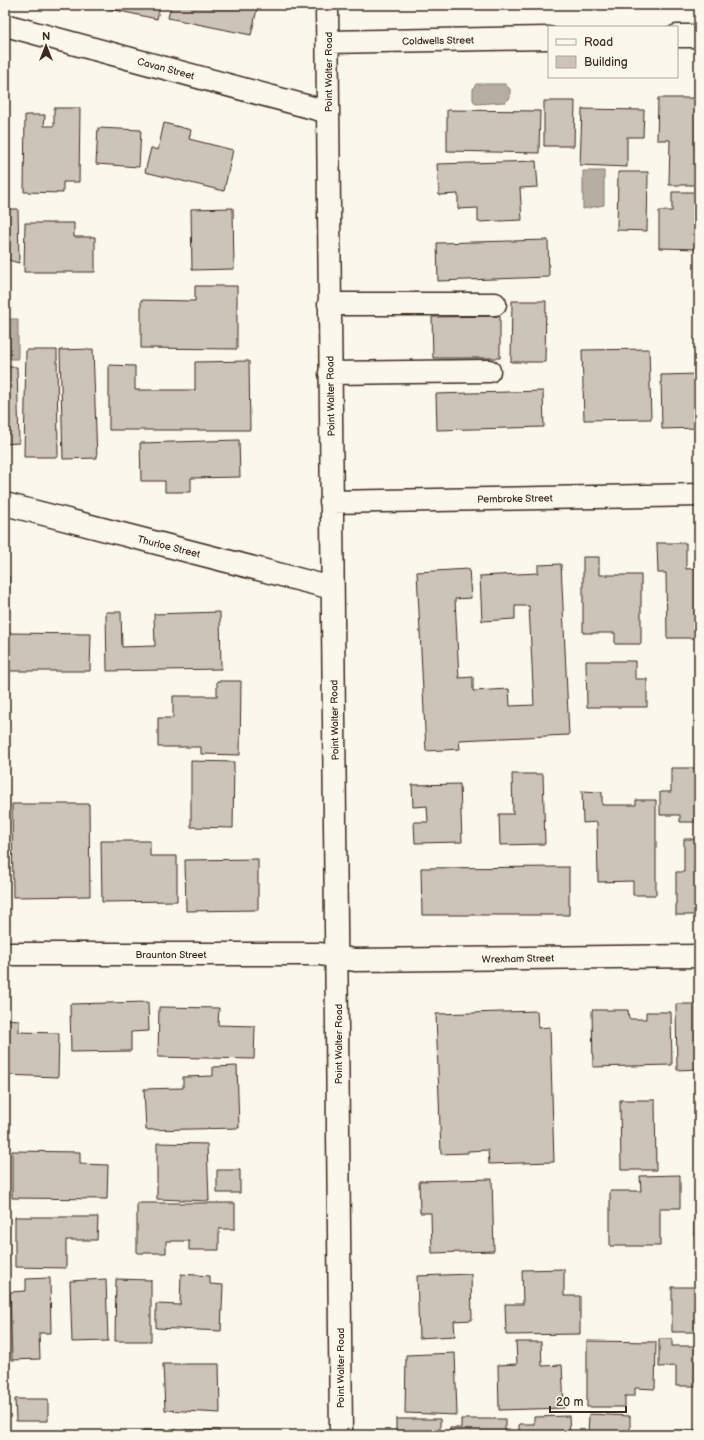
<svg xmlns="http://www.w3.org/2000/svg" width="704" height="1440" viewBox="0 0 704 1440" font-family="'Balsamiq Sans',sans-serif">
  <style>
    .water { fill: #b6aea2; stroke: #85796d }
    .building { fill: #ccc4b9; stroke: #3b2a1e }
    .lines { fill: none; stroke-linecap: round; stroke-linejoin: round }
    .minor-casing { stroke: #3b2a1e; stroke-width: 25 }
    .minor { stroke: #fbf7ec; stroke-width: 22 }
    .labels { text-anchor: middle; stroke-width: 3; stroke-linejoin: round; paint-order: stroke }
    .street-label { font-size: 10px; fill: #3b2a1e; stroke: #fbf7ec }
  </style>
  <rect width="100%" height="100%" fill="#fbf7ec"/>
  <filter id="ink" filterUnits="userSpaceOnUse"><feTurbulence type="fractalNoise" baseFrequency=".025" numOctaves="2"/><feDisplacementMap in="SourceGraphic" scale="8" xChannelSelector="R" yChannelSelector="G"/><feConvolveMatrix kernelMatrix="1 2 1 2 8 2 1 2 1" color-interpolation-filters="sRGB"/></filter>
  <g filter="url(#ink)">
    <path class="water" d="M476,84h29l5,5v9l-5,4 -29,2 -3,-4v-11z
      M583,171h21v34l-21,4z
      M5,319h13v40h-8v-26h-5z"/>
    <path class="building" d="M102,5h58l-3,14 -56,-12z
      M171,5h87l-7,30 -83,-17z
      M658,98h41v87h-30l1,-45h-13z
      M544,101h31l-1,45h-30z
      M54,108h26l-1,74h-16v11l-39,-1 1,-77h20l-1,11h10z
      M582,109l62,1 -1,27h-16v30l-47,-2z
      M447,110l93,1 -1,42 -92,-2z
      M5,113h1l2,59 -3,1z
      M164,123l27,7 -2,9 44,11 -9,41 -79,-19 6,-24 7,2z
      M98,128l43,2 -2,37 -43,-3z
      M536,161l2,26 -18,1 2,32 -44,2v-14l-20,1v-15l-19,1 -2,-31z
      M618,172h30l-1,59 -30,-1z
      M672,192h27v57l-40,-1v-37h13z
      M233,208l1,61 -42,1 -1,-61z
      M5,209h13l1,54 -14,-4z
      M25,223h49v14h21v35h-71z
      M548,240l1,37 -111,4 -1,-38z
      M195,286h42v63l-96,-1v-48l54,1z
      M512,301h34l-1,61h-34z
      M500,316v42h-67l-1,-41z
      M5,337h2l1,30h9l2,76 -14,1z
      M93,349l4,109 -34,1 -3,-109z
      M649,349l2,70 -67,1 -2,-70z
      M26,350h31l1,107h-34z
      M249,361l1,69h-141v-65l26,1v24h60v-28z
      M699,374v54l-37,1 -1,-54z
      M543,391l1,36 -107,3 -1,-36z
      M239,440l1,37 -49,1v14h-26v-11h-24l-1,-38z
      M657,543h29v26l13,-1v70h-32l-1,-65h-8z
      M583,557h16v18h42v69h-26v-11h-32z
      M561,564l8,171 -110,5 1,9 -34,2 -9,-179 52,-3 2,29 -16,1 4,79 14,-1v14l36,-2 1,17 24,-1 -5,-99h-14v13l-33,2 -2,-45 58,-3v-8z
      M5,576h4v35h-4z
      M106,612h15l1,35 33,-1 -1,-32 66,-2 1,57 -114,2z
      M8,633l83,1 -1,37h-82z
      M586,661h49v18h12v28h-60z
      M217,681h24l-1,74 -39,-1v-7h-43v-29h15v-22h44z
      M191,761l43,1 -1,66 -42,-1z
      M671,768h28v54h-19v-7h-20v-23h11z
      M512,774h31l2,70 -45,1 -1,-31h14z
      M460,784l2,58 -47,1 -1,-21h14l-1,-16 -14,1 -1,-22z
      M582,791l20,1v13h34v-5h20v95h-23v-14l-35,1 -1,-60 -14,1z
      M12,804h77l1,92 -77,1z
      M684,839h15v76h-23v-43h8z
      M101,841h49v15h27v45l-75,1z
      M258,859v51l-72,1 -1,-51z
      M569,867v48h-147l-1,-47z
      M148,1002l1,29 -18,1v19l-60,1 -1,-48z
      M676,1004h23v65l-22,1z
      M159,1007l60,1 -1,17 37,1 -1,33 -96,-2z
      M592,1010h36l1,9h17v-7h25l1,53 -79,2z
      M537,1011l1,17 12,-1 4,135 -65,2 -1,-14 -20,1v2l-27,1 -5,-140z
      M5,1019l14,1v12l40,1 -1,44 -53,-2z
      M237,1066l2,62 -93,2 -2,-41 39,-1v-11l30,-1v-9z
      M697,1091h2v22h-1z
      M620,1100h35l1,70h-35z
      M157,1143l50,1 2,57 -52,-2z
      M12,1151l68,1v12l28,1 -1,34 -95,-1z
      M217,1170h23v23h-23z
      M680,1175v33h-20v38h-50v-55h31l-1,-15z
      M492,1179l2,72 -62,2 -1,-40h-11l-1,-32z
      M695,1184h4v51h-5z
      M137,1203h98v26h-16v21h-30v-9h-23v12h-29z
      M15,1217h83l-1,23h-31v28l-51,-1z
      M564,1269v27h16v38l-74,1 -1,-31h18l-1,-34z
      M181,1274l29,2v8l13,1 -2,46 -65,-3v-24l24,1z
      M471,1274l1,46 -18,1 1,15 -36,2 -2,-62z
      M695,1274h4v58h-27v-45h23z
      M50,1278l1,55h-12l1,26 -28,1 -2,-68 16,-1v-12z
      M106,1279l2,62 -36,1 -2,-61z
      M116,1279l35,1v61h-36z
      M659,1339h13v7h27v40h-23v-20l-17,1z
      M587,1341l69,1 -1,47 -20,-1v8h-10v11h-38z
      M516,1342h25l1,24 20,-1 2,43 -65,2 -1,-45 19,-1z
      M455,1353l2,62 -52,-2 1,-58z
      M163,1364h56l1,49 -55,-3z
      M15,1399h33v22h-32z
      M589,1414l41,2v19h-42z
      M569,1416l1,19h-51v-11h15v-7z
      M396,1419h44v14h10v2h-54z
      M461,1419h44v16h-55v-7h11z
      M143,1430h34l-1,5h-33z
      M184,1430h35v5h-35z
      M699,1430v5h-55v-4z
      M138,1434v1h-50z"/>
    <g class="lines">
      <defs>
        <path id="minor" d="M327,5c4,477 10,953 14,1430
          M5,25l323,87
          M677,36h22
          M328,42l221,-4
          M329,304h166
          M330,373l159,-2
          M331,502l368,-7
          M5,504l327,84
          M5,954h315l35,6 344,-4"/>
      </defs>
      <use href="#minor" class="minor-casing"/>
      <use href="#minor" class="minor"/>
    </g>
  </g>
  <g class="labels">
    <g class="street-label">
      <text transform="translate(438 40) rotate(-1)" y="4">Coldwells Street</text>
      <text transform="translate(166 68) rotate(15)" y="4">Cavan Street</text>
      <text transform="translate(328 72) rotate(-90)" y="4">Point Walter Road</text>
      <text transform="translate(330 396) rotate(-91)" y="4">Point Walter Road</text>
      <text transform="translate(515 498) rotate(-1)" y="4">Pembroke Street</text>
      <text transform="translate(169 546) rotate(14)" y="4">Thurloe Street</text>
      <text transform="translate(334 720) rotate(-91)" y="4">Point Walter Road</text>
      <text x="171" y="958">Braunton Street</text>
      <text transform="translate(518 958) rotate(-1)" y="4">Wrexham Street</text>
      <text transform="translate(338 1044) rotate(-90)" y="4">Point Walter Road</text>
      <text transform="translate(340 1368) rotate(-90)" y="4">Point Walter Road</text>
    </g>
  </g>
  <rect width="704" height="1440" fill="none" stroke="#fbf7ec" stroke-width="20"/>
  <rect x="10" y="10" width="684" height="1420" fill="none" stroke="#3b2a1e" stroke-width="1.5" filter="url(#ink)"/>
  <rect x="548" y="26" width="130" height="52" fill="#fbf7ec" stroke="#aea59a"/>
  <rect x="556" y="39" width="20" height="6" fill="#fbf7ec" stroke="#aea59a"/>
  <text x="584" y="46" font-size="12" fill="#3b2a1e">Road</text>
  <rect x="556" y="56" width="20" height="12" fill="#ccc4b9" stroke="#aea59a"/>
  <text x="584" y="66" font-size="12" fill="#3b2a1e">Building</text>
  <g transform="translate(46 46)" stroke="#fbf7ec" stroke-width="3" paint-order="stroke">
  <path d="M0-3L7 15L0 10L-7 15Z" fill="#3b2a1e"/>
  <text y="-6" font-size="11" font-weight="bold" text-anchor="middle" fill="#3b2a1e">N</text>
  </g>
  <path d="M550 1406v6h76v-6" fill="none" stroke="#3b2a1e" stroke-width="2"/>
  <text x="556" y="1406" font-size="12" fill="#3b2a1e" stroke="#fbf7ec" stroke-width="3" paint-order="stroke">20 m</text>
</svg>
